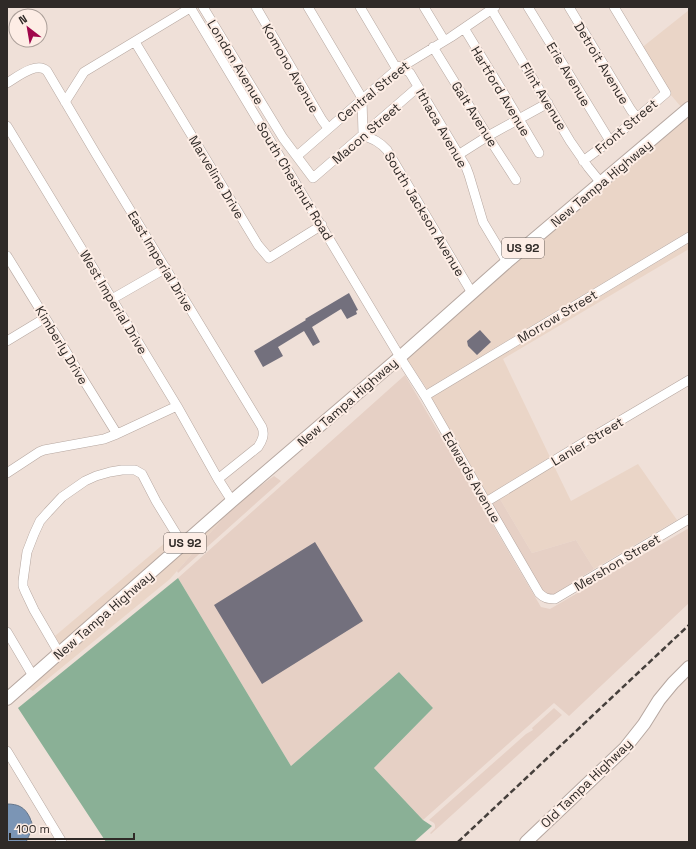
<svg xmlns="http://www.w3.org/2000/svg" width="696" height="849" viewBox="0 0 696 849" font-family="'Space Grotesk',sans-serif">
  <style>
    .commercial { fill: #ead5c7 }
    .built { fill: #e6d0c5 }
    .forest { fill: #8ab096 }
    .water { fill: #7b95b5; stroke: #64758a }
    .building { fill: #73707d }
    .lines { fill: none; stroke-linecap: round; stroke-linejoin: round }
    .minor-casing { stroke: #b6a7a0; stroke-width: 10 }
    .major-casing { stroke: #b6a7a0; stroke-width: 14 }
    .minor { stroke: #fff; stroke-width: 9 }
    .major { stroke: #fff; stroke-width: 12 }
    .rail { stroke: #453f3b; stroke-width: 2.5; stroke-dasharray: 6 3; stroke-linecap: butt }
    .labels { text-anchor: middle; stroke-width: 4; stroke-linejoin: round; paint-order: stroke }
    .shield { fill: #fdede5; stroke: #6d6460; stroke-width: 1 }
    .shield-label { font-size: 12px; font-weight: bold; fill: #2f2a27 }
    .street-label { font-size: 13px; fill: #2f2a27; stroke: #fdede5 }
  </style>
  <rect width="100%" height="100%" fill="#efe0d8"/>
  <path class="commercial" d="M689,10v92l-7,6 -47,-55z
    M689,115v116l-262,158 -21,-31 72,-64z
    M689,243v6l-186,110 47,98 -63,39 -56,-98z
    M638,464l39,56 -83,49 -18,-29 -44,13 -32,-54 54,-33 17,35z
    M232,508l-62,71 -137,112 -6,-3z
    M173,536l4,7 -117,103 -5,-10z"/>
  <path class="built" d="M405,375l136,232 9,2 139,-81v75l-120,113 -15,-13 -131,117 -49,-52 59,-60 -34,-36 -108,94 -113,-188z
    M274,476l7,5 -103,92 -1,-2 55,-63 10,-9z
    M500,499l32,54 44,-13 18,29 -41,26h-4l-4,-2 -3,-3 -50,-86z
    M554,708l8,7 -131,119 -1,-1 5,-5v-3l-1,-2 -5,-3 97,-86 7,-4 -1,-2z"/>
  <path class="forest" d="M178,578l113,188 108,-94 34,36 -59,60 49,52 9,6 -18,16h-308l-88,-134z"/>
  <path class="water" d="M7,804c11,0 18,3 23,14 0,1 2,4 2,6 0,6 -3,12 -6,18h-19z"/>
  <path class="building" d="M349,293l9,17 -2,1 1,3 -10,5 -6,-10 -29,18 8,15 -7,4 -9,-15 -26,16 5,9 -20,11 -9,-16 52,-31 -1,-1z
    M480,330l11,12 -14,13 -9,-9 -1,-5z
    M315,542l48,79 -101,63 -48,-79z"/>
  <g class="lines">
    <defs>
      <path id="minor" d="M190,7l210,350 25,39 61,106 53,91c5,5 8,6 16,6l134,-80
        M203,7l80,131 30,40 105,-91
        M256,7l66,113 6,8
        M308,7l54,91 1,37c10,4 17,7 24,15l85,143
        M360,7l35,59 7,1 8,6 56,94 3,8 14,47 24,40
        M424,7l20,33
        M490,7l80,134 18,26 13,16
        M528,7l82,134
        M569,7l62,103 6,8
        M464,28l42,69 33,56
        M135,42l123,203 11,13 53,-33
        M433,47l61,99 22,34
        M7,83c10,-6 30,-22 40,-12l49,83 166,273c3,8 0,14 -4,20l-40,32
        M65,102l19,-30 106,-64
        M7,126l170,280 41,73 14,22
        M458,155l30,-19 60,-33
        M297,156l98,-85 56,-34 44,-30
        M583,161l27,-20 56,-48 -52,-86
        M7,256l110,178
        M112,299l54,-31
        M7,341l38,-23
        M425,396l264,-159
        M7,473l32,-21 5,-2 60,-11 13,-5 60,-28
        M486,502l110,-67 93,-55
        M7,632l26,44
        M59,653l-25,-43 -9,-19 -2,-5v-5l4,-29 7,-18 6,-13 8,-9 14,-15 23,-16 11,-5 14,-4 12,-2h13l7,4 14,27 27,44
        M7,751l55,91"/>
      <path id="major" d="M7,699l225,-198 168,-144 107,-95 182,-154
        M526,842l99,-94 19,-24 15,-24 14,-17 16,-16"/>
    </defs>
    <use href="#minor" class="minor-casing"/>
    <use href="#major" class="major-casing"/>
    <use href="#minor" class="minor"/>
    <use href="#major" class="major"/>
    <path class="rail" d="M458,842l231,-217"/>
  </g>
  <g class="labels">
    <g class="shield">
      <rect x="502" y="238" width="42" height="20" rx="3"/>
      <rect x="164" y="533" width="42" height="20" rx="3"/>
    </g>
    <g class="shield-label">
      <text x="523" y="252">US 92</text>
      <text x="185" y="547">US 92</text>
    </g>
    <g class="street-label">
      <text transform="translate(236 62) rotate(59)" y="5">London Avenue</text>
      <text transform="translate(602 63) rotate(59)" y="5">Detroit Avenue</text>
      <text transform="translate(291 68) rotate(60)" y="5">Komono Avenue</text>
      <text transform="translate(569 74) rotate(59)" y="5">Erie Avenue</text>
      <text transform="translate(373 91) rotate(-39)" y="5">Central Street</text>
      <text transform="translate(501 91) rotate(59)" y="5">Hartford Avenue</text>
      <text transform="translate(544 96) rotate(59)" y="5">Flint Avenue</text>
      <text transform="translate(475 114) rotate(58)" y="5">Galt Avenue</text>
      <text transform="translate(626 126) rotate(-40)" y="5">Front Street</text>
      <text transform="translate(442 128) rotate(60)" y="5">Ithaca Avenue</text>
      <text transform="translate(366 133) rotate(-41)" y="5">Macon Street</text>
      <text transform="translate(217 177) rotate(59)" y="5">Marveline Drive</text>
      <text transform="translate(295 181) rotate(59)" y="5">South Chestnut Road</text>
      <text transform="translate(601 183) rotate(-40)" y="5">New Tampa Highway</text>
      <text transform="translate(425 214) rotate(59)" y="5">South Jackson Avenue</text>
      <text transform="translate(161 261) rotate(59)" y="5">East Imperial Drive</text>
      <text transform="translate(114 302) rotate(59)" y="5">West Imperial Drive</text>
      <text transform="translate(557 316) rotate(-31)" y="5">Morrow Street</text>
      <text transform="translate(62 345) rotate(59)" y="5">Kimberly Drive</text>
      <text transform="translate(347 402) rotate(-41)" y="5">New Tampa Highway</text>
      <text transform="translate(587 441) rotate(-31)" y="5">Lanier Street</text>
      <text transform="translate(472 477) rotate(60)" y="5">Edwards Avenue</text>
      <text transform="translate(617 562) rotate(-31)" y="5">Mershon Street</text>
      <text transform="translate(103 615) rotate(-41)" y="5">New Tampa Highway</text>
      <text transform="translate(586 783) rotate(-44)" y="5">Old Tampa Highway</text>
    </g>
  </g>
  <rect width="696" height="849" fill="none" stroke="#2f2a27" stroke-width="16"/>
  <g transform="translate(28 28) rotate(329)"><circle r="19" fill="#fdede5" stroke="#ab9f99"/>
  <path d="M0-3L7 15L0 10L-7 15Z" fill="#a0064a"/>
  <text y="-6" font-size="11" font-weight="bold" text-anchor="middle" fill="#2f2a27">N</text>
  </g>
  <path d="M10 833v6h124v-6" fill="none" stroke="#2f2a27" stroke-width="2"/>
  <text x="16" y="833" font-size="12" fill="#2f2a27" stroke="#fdede5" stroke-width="3" paint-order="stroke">100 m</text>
</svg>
